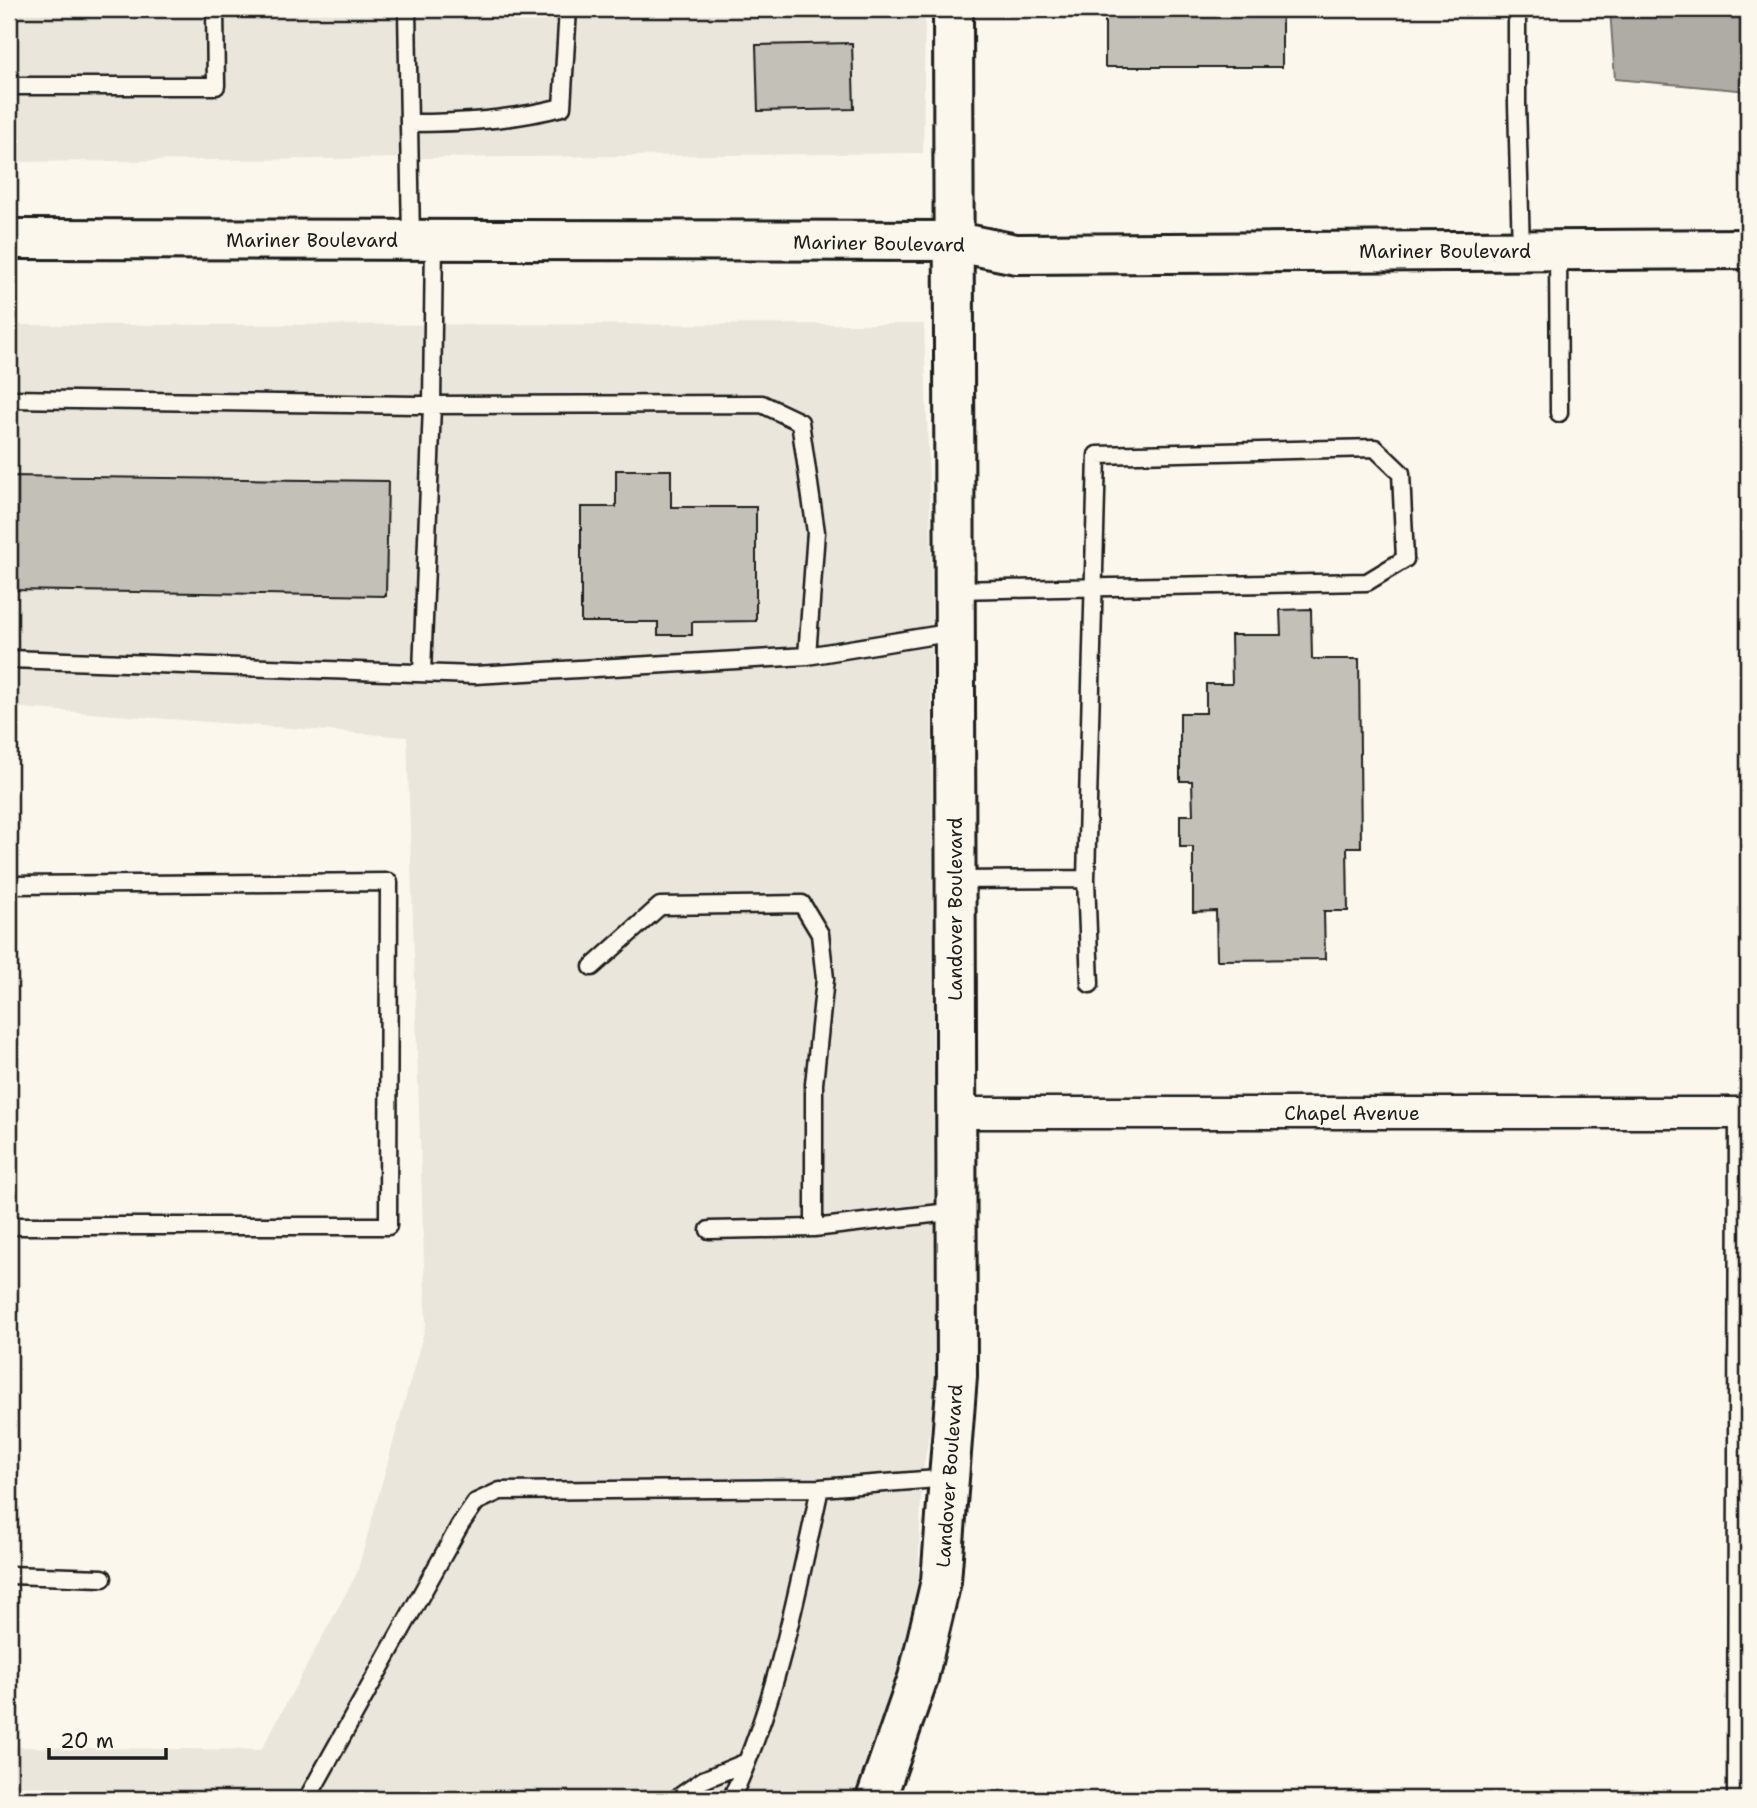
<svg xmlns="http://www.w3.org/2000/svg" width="1757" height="1808" viewBox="0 0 1757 1808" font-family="'Shantell Sans',sans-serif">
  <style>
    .built { fill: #eae6dc }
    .water { fill: #afaca5; stroke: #74726e; stroke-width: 2 }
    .building { fill: #c3c0b8; stroke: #1c1c1c; stroke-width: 2 }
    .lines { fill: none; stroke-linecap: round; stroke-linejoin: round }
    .lane-casing { stroke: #1c1c1c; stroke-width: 21 }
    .street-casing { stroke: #1c1c1c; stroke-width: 35 }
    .secondary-casing { stroke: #1c1c1c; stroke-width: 44 }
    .lane { stroke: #fbf7ec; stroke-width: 16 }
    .street { stroke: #fbf7ec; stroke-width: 30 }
    .secondary { stroke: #fbf7ec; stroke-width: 38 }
    .labels { text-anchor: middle; stroke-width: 5; stroke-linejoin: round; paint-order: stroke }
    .street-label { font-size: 19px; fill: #1c1c1c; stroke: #fbf7ec }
  </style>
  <rect width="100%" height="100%" fill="#fbf7ec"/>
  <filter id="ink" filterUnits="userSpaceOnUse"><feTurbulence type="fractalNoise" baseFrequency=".0143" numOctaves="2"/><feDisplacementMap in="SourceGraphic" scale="14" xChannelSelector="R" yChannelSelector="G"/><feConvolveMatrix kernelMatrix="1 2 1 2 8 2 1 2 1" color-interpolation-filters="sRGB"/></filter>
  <g filter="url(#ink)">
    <path class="built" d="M9,9h916l-2,144 -914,9z
      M924,324l7,219 3,737 4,99 -16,98 -4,102 -22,95 -44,125h-843v-52l252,3 96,-177 69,-249 -19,-587 -398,-30v-382z"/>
    <path class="water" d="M1610,9h138v82l-133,-12z"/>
    <path class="building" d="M1105,9h177v58h-177z
      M852,43l2,66 -96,2 -2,-66z
      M616,470h55v37h85v114l-64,1v13h-34v-13h-77v-115h35z
      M9,476l379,5 -2,115 -377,-6z
      M1311,609l1,50h47l2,188h-14l1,64h-24l1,48 -108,1 -1,-49 -23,1v-65h-13v-32h13l-1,-34h-12v-68h26v-29h26l-1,-49h50l-1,-25z"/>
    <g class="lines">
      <defs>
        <path id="lane" d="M407,9l4,231
          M1517,9v95l4,146
          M9,86h207l-1,-77
          M409,123c53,0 102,-3 153,-16l6,-98
          M1558,250l1,163
          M9,399l408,6 345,-1 38,18 16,110 -9,124
          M954,590l413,-8 38,-23 -4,-86 -26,-25 -278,7 -11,424
          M9,659l466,16 332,-19 147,-24
          M422,673l10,-268 2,-165
          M955,880l131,-1 4,105
          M9,885l380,-3 -1,344h-379
          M592,967l68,-61 142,-2 18,30 5,45 -11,105v144
          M709,1230l105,-2 143,-17
          M9,1575l94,3
          M307,1799l153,-274 16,-23 24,-11 320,-3 130,-10
          M676,1799l27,-19 44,-18
          M731,1799c46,-98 66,-206 89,-311"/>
        <path id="street" d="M956,1113h792
          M1743,1799l2,-686"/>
        <path id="secondary" d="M9,239l943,2 64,13 732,-5
          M876,1799l42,-121 23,-97 16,-205 -4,-1367"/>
      </defs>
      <use href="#lane" class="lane-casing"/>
      <use href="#street" class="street-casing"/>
      <use href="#secondary" class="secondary-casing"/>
      <use href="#lane" class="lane"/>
      <use href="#street" class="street"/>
      <use href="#secondary" class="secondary"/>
    </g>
  </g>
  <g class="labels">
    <g class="street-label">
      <text x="312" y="247">Mariner Boulevard</text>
      <text transform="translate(879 243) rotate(1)" y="7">Mariner Boulevard</text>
      <text x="1445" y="258">Mariner Boulevard</text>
      <text transform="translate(955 909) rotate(-90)" y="7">Landover Boulevard</text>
      <text x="1352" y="1120">Chapel Avenue</text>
      <text transform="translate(949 1476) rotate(-86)" y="7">Landover Boulevard</text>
    </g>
  </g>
  <rect width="1757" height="1808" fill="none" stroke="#fbf7ec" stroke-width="35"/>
  <rect x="18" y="18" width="1722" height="1773" fill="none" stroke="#1c1c1c" stroke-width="2.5" filter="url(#ink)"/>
  <path d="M49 1748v10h117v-10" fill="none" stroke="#1c1c1c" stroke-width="3.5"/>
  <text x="60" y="1748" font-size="21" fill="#1c1c1c" stroke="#fbf7ec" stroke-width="5" paint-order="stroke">20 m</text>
</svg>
